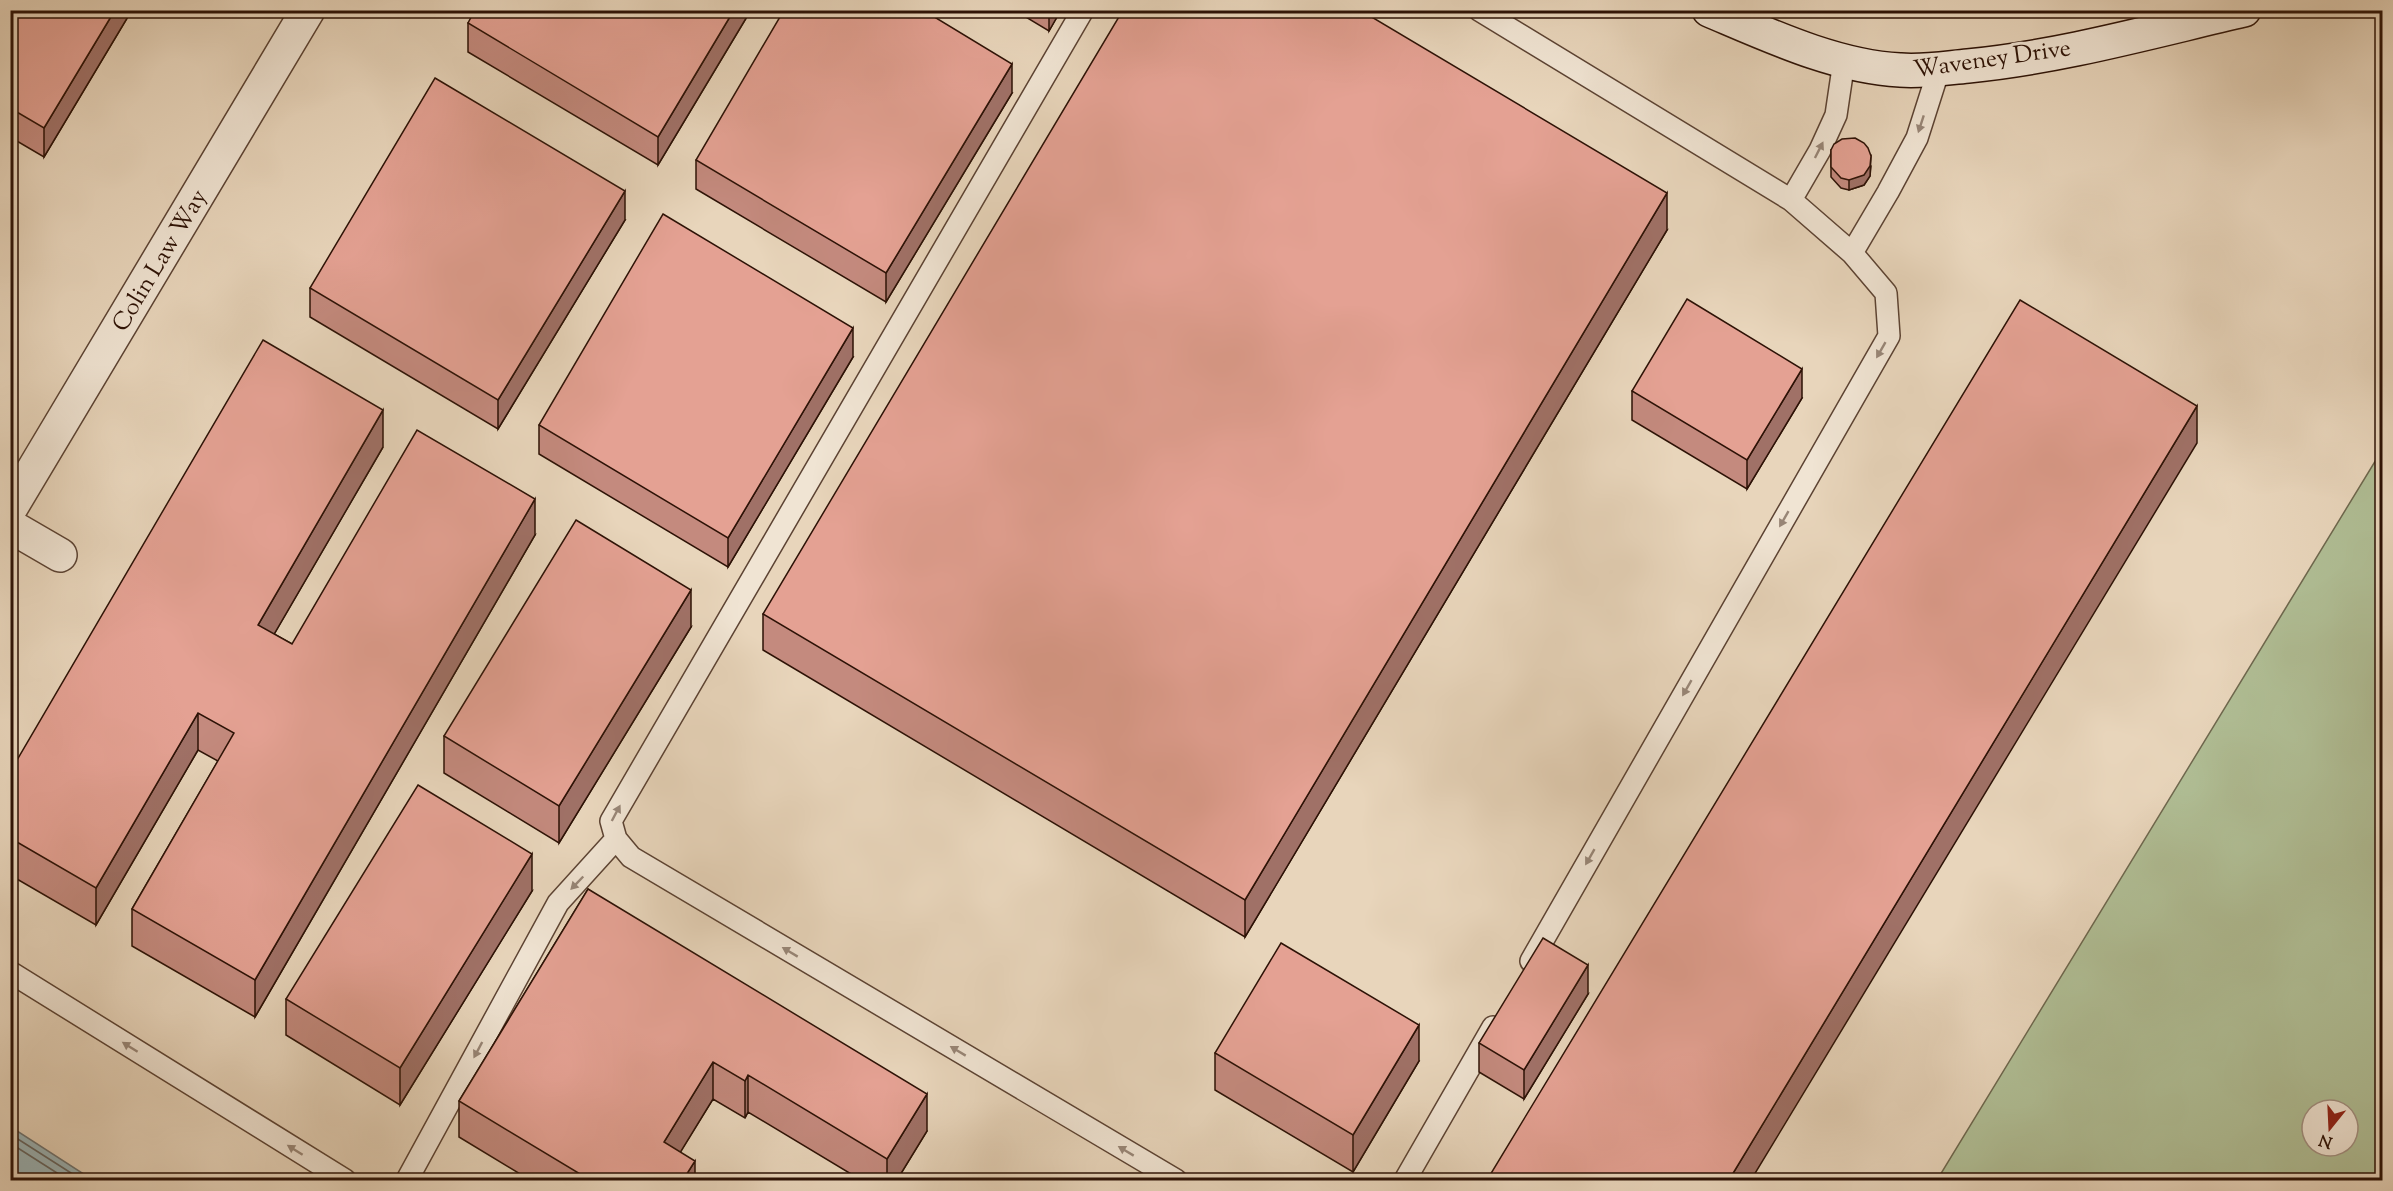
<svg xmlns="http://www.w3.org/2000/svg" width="2393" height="1191" viewBox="0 0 2393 1191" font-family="'Sorts Mill Goudy',serif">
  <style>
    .green { fill: #b0be95; stroke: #6e684e; stroke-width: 1.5; fill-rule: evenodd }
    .water { fill: #9bb6ba; stroke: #6f7472; stroke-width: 1.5 }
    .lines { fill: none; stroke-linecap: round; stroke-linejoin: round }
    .shore { stroke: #646460; stroke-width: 1.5 }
    .service-casing { stroke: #5c4333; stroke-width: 24 }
    .minor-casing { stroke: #5c4333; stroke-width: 36 }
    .secondary-casing { stroke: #2d1206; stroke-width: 36 }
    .service { stroke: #f0e4d3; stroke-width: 21 }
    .minor { stroke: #f0e4d3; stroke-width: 33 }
    .secondary { stroke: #f0e4d3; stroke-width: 33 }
    .wall { fill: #c48a7e; stroke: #2d1206; stroke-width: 1.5 }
    .shaded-wall { fill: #a07167; stroke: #2d1206; stroke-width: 1.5 }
    .building { fill: #e4a193; stroke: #2d1206; stroke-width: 1.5 }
    .oneway { fill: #988677 }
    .labels { text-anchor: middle; stroke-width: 6; stroke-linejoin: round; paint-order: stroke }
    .street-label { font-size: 24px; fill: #2d1206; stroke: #f0e4d3 }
  </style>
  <rect width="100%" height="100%" fill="#e8d5bb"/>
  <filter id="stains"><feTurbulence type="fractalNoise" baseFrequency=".00333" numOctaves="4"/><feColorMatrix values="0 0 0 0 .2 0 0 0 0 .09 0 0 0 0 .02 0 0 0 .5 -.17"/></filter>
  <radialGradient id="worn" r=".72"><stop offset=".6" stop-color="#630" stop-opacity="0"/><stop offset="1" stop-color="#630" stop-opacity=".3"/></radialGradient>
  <path class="green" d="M2382,450v730h-445zM2312,1110h36v36h-36z"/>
  <path class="water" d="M10,1127h1l82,53h-82z"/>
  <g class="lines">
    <path class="shore" d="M10,1134l72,46
      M10,1143l58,37"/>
    <defs>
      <path id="service" d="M1083,10l-472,811 5,18 15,18 545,323
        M1479,10l312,190 61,53 34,40 3,43 -358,625
        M1791,200l29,-50 16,-35 8,-54
        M1852,253l36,-61 29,-54 22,-69
        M10,972l335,208
        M407,1180l151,-277 58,-64
        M1405,1180l88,-153"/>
      <path id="minor" d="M10,509l298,-499
        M10,526l50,29"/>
      <path id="secondary" d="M1709,10c59,25 127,57 191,60 22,2 46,-2 68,-4 93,-9 185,-35 276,-56"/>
    </defs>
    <use href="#service" class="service-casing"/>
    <use href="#minor" class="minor-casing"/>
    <use href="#secondary" class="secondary-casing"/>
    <use href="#service" class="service"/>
    <use href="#minor" class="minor"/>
    <use href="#secondary" class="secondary"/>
  </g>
  <path class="wall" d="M10,10h122l-88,147 -34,-20z
    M751,10l-93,155 -190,-113v-29z
    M1014,10h47l-12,21z
    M1012,93l-126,209 -190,-113v-29z
    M1831,150l40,16 -1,10 -6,9 -15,5 -8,-2 -10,-11z
    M625,220l-127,209 -188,-112v-29z
    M1667,230l-422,707 -482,-287v-36z
    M853,357l-125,210 -189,-113v-29z
    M1632,391l170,7 -55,91 -115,-69z
    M383,447l-109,187 18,10 243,-109 -280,482 -123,-71v-37l86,-148 -20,-11 -102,175 -86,-50v-103z
    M691,627l-132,216 -115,-70v-37z
    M588,889l339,242 -30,49h-36l-113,-68 -3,6 -32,-19 -33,53 15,28h-165l-71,-43v-36z
    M532,891l-132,214 -114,-70v-36z
    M1588,994l-64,105 -45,-27v-29z
    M1215,1053l204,8 -66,111 -138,-82z"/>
  <path class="shaded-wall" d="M115,10h17l-88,147v-29z
    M734,10h17l-93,155v-28z
    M1049,10h12l-12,21z
    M1012,64v29l-126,209v-29z
    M1871,156l-1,20 -6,9 -15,5v-10z
    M625,191v29l-127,209v-29z
    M1667,193v37l-422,707v-37z
    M853,328v29l-125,210v-29z
    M1802,369v29l-55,91v-29z
    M2197,406v37l-446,737h-22z
    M383,410v37l-125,215v-37z
    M535,499v36l-280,482v-37z
    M691,590v37l-132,216v-37z
    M198,713v37l-102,175v-37z
    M532,854v37l-132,214v-37z
    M1588,965v29l-64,105v-29z
    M1419,1025v36l-66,111v-37z
    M713,1062v37l-49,80v-37z
    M748,1075v37l-3,6v-37z
    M927,1094v37l-30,49h-10v-21z
    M695,1161v19h-12z"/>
  <path class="building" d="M10,10h105l-71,118 -34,-20z
    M475,10h259l-76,127 -190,-114z
    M784,10h139l89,54 -126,209 -190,-113z
    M1123,10h237l307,183 -422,707 -482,-286z
    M435,78l190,113 -127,209 -188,-112z
    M1855,138l9,5 4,5 3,8 -1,10 -6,9 -15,5 -8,-2 -10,-11v-17l3,-6 8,-5z
    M663,214l190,114 -125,210 -189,-113z
    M1687,299l115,70 -55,91 -115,-69z
    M2020,300l177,106 -468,774h-242z
    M263,340l120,70 -125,215 34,19 125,-214 118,69 -280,481 -123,-71 102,-176 -36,-20 -102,175 -86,-50v-66z
    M576,520l115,70 -132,216 -115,-70z
    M418,785l114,69 -132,214 -114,-69z
    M588,889l339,205 -40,65 -139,-84 -3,6 -32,-19 -49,80 31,19 -12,19h-93l-131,-79z
    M1543,938l45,27 -64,105 -45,-27z
    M1281,943l138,82 -66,110 -138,-82z"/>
  <defs><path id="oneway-solid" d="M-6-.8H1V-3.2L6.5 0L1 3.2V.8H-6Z" transform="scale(1.5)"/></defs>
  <g class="oneway">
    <use href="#oneway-solid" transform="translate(1921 124) rotate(108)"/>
    <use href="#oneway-solid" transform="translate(1819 150) rotate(-63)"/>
    <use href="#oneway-solid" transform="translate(1881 350) rotate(120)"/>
    <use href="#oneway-solid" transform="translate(1784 519) rotate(120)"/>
    <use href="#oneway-solid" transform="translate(1687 688) rotate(120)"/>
    <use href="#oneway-solid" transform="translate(616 813) rotate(-62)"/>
    <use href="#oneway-solid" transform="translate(1590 857) rotate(120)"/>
    <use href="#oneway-solid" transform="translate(577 883) rotate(134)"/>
    <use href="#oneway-solid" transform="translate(790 952) rotate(-149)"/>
    <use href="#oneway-solid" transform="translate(130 1047) rotate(-148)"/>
    <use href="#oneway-solid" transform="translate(478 1050) rotate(118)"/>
    <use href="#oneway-solid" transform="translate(958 1051) rotate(-149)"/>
    <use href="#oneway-solid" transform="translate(295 1150) rotate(-148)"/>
    <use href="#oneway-solid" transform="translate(1126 1151) rotate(-149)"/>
  </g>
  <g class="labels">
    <g class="street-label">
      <text transform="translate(1992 58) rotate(-8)" y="8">Waveney Drive</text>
      <text transform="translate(159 260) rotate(-59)" y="8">Colin Law Way</text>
    </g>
  </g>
  <rect width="2393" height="1191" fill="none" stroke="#e8d5bb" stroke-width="36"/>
  <rect x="12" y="12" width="2369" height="1167" fill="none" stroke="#2d1206" stroke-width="3"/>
  <rect x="18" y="18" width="2357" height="1155" fill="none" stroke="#2d1206" stroke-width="1.5"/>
  <g transform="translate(2330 1128) rotate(198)"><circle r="28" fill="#f0e4d3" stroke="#a29081" stroke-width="1.5"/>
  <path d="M0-4.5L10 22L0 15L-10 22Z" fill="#8f2418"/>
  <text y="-9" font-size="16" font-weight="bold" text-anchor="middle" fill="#2d1206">N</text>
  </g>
  <rect width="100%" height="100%" filter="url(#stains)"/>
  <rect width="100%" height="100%" fill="url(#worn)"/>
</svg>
